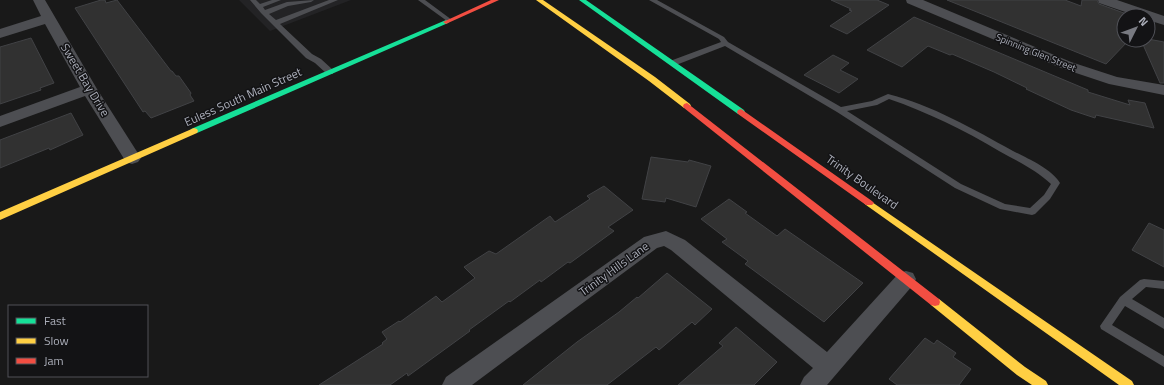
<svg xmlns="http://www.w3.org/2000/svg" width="1164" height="385" viewBox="0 0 1164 385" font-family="'Titillium Web',sans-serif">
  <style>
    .built { fill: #232325 }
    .building { fill: #313131; stroke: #414245 }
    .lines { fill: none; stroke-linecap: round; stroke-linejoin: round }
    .lane { fill: #4d4e52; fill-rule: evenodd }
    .street { fill: #4d4e52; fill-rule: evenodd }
    .fast { fill: #16e098; fill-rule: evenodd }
    .slow { fill: #ffcf43; fill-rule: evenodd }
    .jam { fill: #f24e42; fill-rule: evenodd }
    .labels { text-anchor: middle; stroke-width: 3; stroke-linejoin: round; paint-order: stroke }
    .far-street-label { font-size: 10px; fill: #abaeb9; stroke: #131315 }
    .street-label { font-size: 12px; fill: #abaeb9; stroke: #131315 }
  </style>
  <rect width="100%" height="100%" fill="#191919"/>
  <path class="built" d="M239,0h112l-81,31z"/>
  <path class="building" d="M101,0h4l1,3 11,-3 54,71h1l4,5h3l12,17 -1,2 4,6 -43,17 -6,-7 -2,1 -68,-104z
    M831,0h46l12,5 -42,29 -17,-8 22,-15 -3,-1 2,-1z
    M947,0h118l16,6 1,-6h15l2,4 25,9v27h5l-23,24z
    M914,17l143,60 31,13v2l42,13 -2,-5 17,3 9,25 -58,-13 -1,3 -24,-8 -45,-21 1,-1 -33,-16 -42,-18 -2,1 -22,-9 -26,21 -35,-17z
    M31,38l23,45 -14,5 1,2 -41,14v-57z
    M1148,39l16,3v41h-4l-19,-43z
    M833,55l16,8 -9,7 18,9 -19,14 -35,-18z
    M71,113l12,22 -33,15 -1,-2 -49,20v-28z
    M651,157l37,5 1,-2 22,6 -15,41 -30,-9 -1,4 -23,-3z
    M604,186l29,24 -25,17 6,4 -44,32 -2,-1 -27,20 -1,-2 -30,22 -1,-1 -40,29 1,1 -62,45 -1,-3 -17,12h-71l64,-41 -1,-1 5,-4 -5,-7 17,-11 1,1 36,-26 6,6 33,-24 -11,-11 25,-16 7,3 54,-38 5,6 35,-23 -3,-3z
    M729,199l18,13 -2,1 32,23 8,-7 78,54 -39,39 -79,-58 3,-3 -26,-19 5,-3 -26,-20z
    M1149,223l15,7v37l-32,-17z
    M667,273l45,36 -17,16 -3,-3 -33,28 -3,-3 -49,38h-84l54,-43 42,-30 18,-15 1,1z
    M736,327l41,35 -23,23h-76l45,-39 -4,-3z
    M925,338l9,6 3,-4 19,13 -3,4 18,12 -12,16h-62l-8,-6z"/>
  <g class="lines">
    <path class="lane" d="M250,0h6l4,4 12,-4h9l-18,7 2,3 22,-8 27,-2 -3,2 -23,4 -19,8 7,6 53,-20h9l-58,24 32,30 9,5 12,11v4h-6l-12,-11 -9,-5 -45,-45z
      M418,0h7l27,20 -1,1h-4z
      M649,0h8l67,37 4,5 113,65 31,-6 16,-7c44,11 85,35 125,57 14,7 39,18 47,32l-10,16 -15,15 -3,1 -32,-6 -45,-21 -118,-76 -112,-66 -49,19h-6v-4l51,-19 -2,-3zM889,99c38,13 75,31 110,52 18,10 37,19 52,33l-7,11 -14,13 -25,-4 -44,-20 -114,-73 30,-6z
      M1144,279l20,2v8l-18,-2 -14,12 32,19v11l-39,-23 -13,19 52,31v11l-63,-38 -1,-3 20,-29 20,-17z"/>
    <path class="street" d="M33,0h12l52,89 44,69 -3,4 -6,2 -6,-2 -41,-66 -85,31v-11l80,-29 -35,-63 -45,14v-9l41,-13z
      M906,0h17l148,62 46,15 47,8v10l-55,-11 -48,-16 -154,-65z
      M1098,0h19l47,16v9l-16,-5v-4h-11l-38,-13z
      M666,231l19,9 142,112 72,-79 7,-2 7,2 3,6 -3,6 -86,100h-27l4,-8 9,-9 -142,-118 -7,-4 -7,2 -185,137h-30l4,-8 198,-140z"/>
    <path class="fast" d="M579,0h7l158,110 1,2 -1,2h-6z
      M446,20l3,2 -1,1 -251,110h-6l-1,-2 1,-2z"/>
    <path class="slow" d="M536,0h7l112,77 35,27 1,2 -1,2h-6l-35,-27z
      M194,128l3,1 1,2 -1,2 -197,87v-8z
      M869,200l263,181 2,4h-15l-253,-180 -2,-2 2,-2z
      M935,298l4,1 86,68 21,14 2,4h-16l-15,-10 -86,-70 -1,-3 1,-3z"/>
    <path class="jam" d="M491,0h8l-51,23 -2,1 -3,-2z
      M687,103l252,196 1,3 -1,3 -4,1 -4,-1 -247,-197 -1,-2 1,-2z
      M741,109l131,92 2,2 -2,2h-6l-128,-91 -1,-2 1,-2z"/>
  </g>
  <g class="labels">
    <g class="far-street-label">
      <text transform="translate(1036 52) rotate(22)" y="4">Spinning Glen Street</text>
    </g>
    <g class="street-label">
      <text transform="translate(85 80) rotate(59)" y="4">Sweet Bay Drive</text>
      <text transform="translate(243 97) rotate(-24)" y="4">Euless South Main Street</text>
      <text transform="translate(862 182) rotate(35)" y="4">Trinity Boulevard</text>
      <text transform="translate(614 269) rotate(-36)" y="4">Trinity Hills Lane</text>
    </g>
  </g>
  <rect x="8" y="305" width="140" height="72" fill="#131315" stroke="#505157"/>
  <rect x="16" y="318" width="20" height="6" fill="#16e098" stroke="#505157"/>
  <text x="44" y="325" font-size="12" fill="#abaeb9">Fast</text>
  <rect x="16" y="338" width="20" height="6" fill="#ffcf43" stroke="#505157"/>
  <text x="44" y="345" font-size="12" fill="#abaeb9">Slow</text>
  <rect x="16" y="358" width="20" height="6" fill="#f24e42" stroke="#505157"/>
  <text x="44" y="365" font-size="12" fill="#abaeb9">Jam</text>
  <g transform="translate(1136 28) rotate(48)"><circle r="19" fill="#131315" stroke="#505157"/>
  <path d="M0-3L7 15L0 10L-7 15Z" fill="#787a81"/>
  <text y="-6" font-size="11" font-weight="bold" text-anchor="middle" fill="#abaeb9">N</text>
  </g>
</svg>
